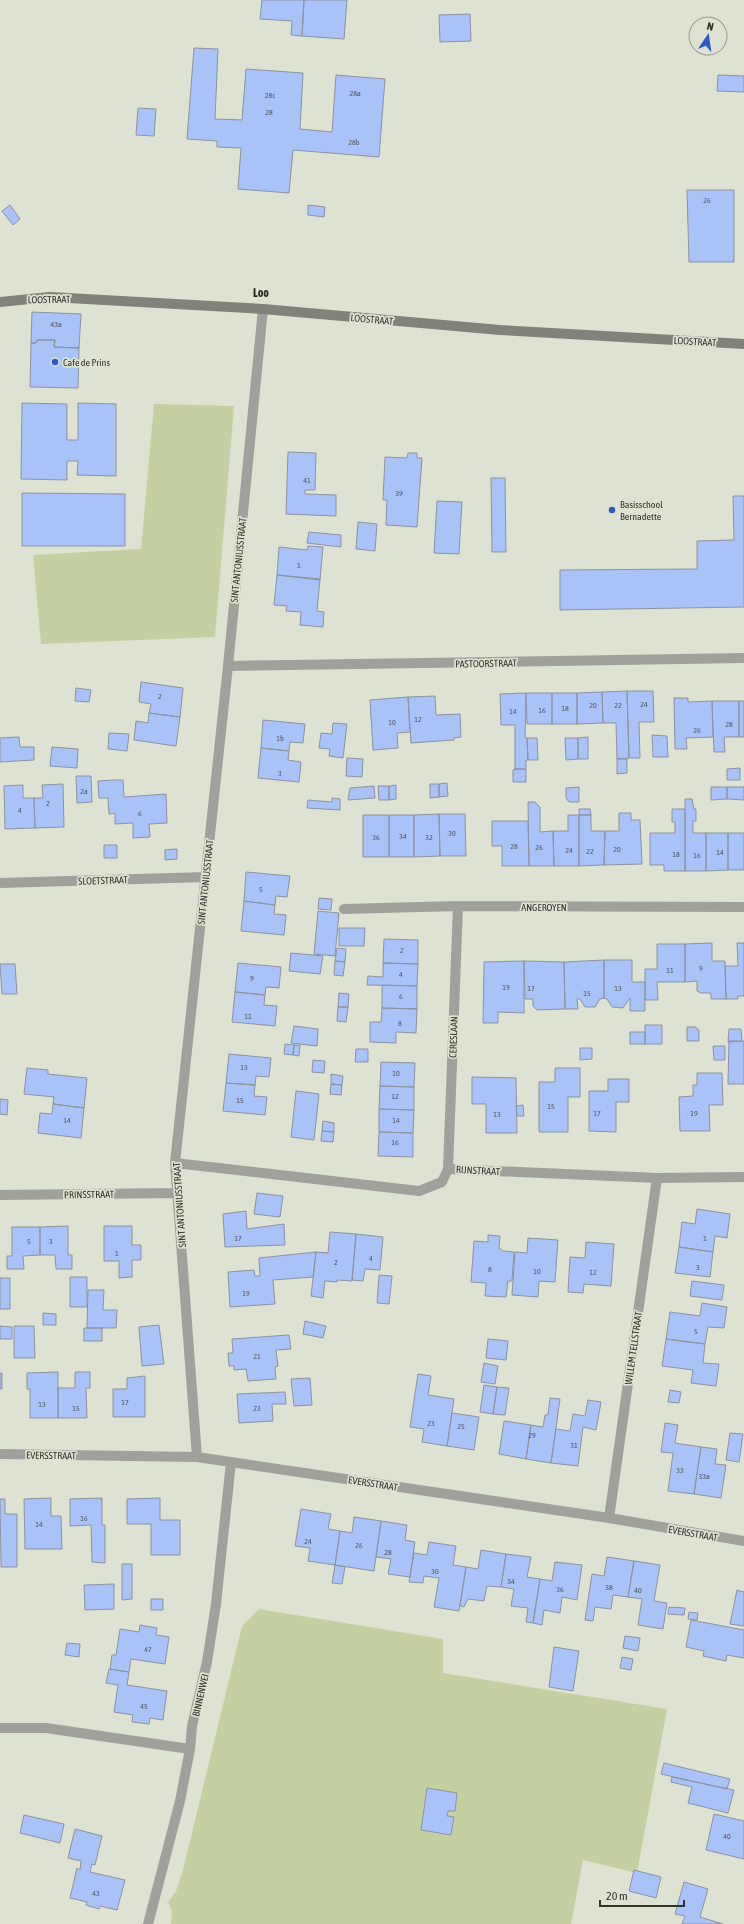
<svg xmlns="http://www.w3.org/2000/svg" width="744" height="1924" viewBox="0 0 744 1924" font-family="'Asap Condensed',sans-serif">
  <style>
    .green { fill: #c5d0a2 }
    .building { fill: #a9c2f8; stroke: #8d93a1 }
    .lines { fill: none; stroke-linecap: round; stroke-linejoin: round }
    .street { stroke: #9fa19a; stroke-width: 10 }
    .secondary { stroke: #808379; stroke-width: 10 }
    .poi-dot { fill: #2f57c6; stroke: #dde2d2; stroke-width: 1.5 }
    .labels { text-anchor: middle; stroke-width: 3.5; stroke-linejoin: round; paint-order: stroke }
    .number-label { font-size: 8px; fill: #505860 }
    .street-label { font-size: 10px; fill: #33342e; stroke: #dde2d2 }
    .poi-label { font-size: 10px; fill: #33342e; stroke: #dde2d2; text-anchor: start }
    .quarter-label { font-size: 12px; font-weight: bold; fill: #282b1f; stroke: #dde2d2 }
  </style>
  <rect width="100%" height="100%" fill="#dde2d2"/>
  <path class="green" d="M154,404l80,2 -19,231 -174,7 -8,-89 108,-6z
    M259,1609l184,30v34l224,36 -30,164 -54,-13 -12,64h-400l1,-13 -4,-9 8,-11 7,-21 59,-244z"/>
  <path class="building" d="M262,0h42l-2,36 -11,-1 1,-14 -32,-2z
    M304,0h43l-3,39 -42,-3z
    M470,14l1,27 -31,1 -1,-27z
    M194,48l24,1 -3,70 27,1 4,-51 57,4 -3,56 32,3 4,-57 49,4 -6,78 -86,-7 -4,43 -51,-4 3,-41 -24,-1v-6l-30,-2z
    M718,75l26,1v16l-27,-1z
    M138,108l18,1 -2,27 -18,-1z
    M687,190h47v72h-45z
    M10,205l10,14 -7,6 -11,-14z
    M308,205l17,2 -1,10 -16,-2z
    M32,312l49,2 -2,34 -25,-1 1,-7h-18l-1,3h-5z
    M37,340h18l-1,7 25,1 -1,40 -48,-1 1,-44h5z
    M22,403l45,1v36h11v-37l38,1v72l-39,-1 1,-14h-11v19l-46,-1z
    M288,452l28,1 -1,37h-10v4l31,1v21l-50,-2z
    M408,453h9v5h5l-5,69 -31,-2 1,-25h-4l2,-43 22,1z
    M491,478h14l1,74h-14z
    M22,493l103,1v52h-103z
    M733,496h11v111l-184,3v-40l137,-1v-28l37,-1z
    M437,501l25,1 -3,52 -25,-1z
    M358,522l19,2 -2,27 -19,-2z
    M309,532l32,3v12l-34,-4z
    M308,546l15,1 -3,33 -43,-5 2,-28 28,3z
    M277,575l43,4 -3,32 7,1 -1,15 -23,-2 1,-13 -15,-1 1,-5 -13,-1z
    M141,682l42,6 -3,29 -31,-4 2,-9 -12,-2z
    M76,688l15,2 -2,12 -14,-1z
    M627,691h26l1,31h-15l1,36h-11z
    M627,691l2,67 -12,1 -1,-36h-13l-1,-31z
    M602,692l1,31 -26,1v-31z
    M526,693l-1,45h2l1,22h-2v9h-11v-44h-14l-1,-31z
    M526,693h26v31h-25z
    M552,693h25v31h-25z
    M435,696l1,19 24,-1 1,23 -7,1v2l-43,3 -3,-46z
    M408,697l2,35 -13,1 1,15 -25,2 -3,-50z
    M674,698h14v4l24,-1 1,36 -27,1 1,11h-12z
    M712,701h27v36h-15l1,15h-11z
    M739,701h5v36h-5z
    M149,713l31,4 -4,29 -42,-6 2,-19 12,2z
    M263,720l42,4 -2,19 -13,-1 -1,9 -28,-3z
    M333,723l14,1 -4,34 -14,-2 1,-7 -11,-1 2,-15 11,1z
    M109,733l20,1 -2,17 -19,-2z
    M652,735l15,1 1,21h-15z
    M19,737l1,10h14v13l-34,2v-24z
    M588,737v22h-10v-21z
    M527,738h10l1,22h-10z
    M565,738h13v21l-12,1z
    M52,747l26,2 -1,19 -27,-2z
    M261,748l28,3 -1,9 13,2 -2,20 -41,-4z
    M347,758l16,1 -1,18 -16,-1z
    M617,759h10v14l-10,1z
    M740,768v12h-13v-11z
    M515,769h11v13h-13v-12z
    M76,776h15l1,26 -15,1z
    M113,780h10l1,17 42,-3 1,29 -18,1 1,13 -17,1v-15l-18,1v-11l-6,1 -1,-16h-9l-1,-17z
    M447,783l1,13 -9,1v-13z
    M63,784l1,43 -29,1 -1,-30h9l-1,-13z
    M430,784h9v13l-9,1z
    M23,785v13h11l1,30 -30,1 -1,-43z
    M396,785v14l-7,1v-14z
    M374,786l1,12 -27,2 2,-12z
    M378,786h11v14h-10z
    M579,787v15h-10l-3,-4v-10z
    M711,787h16v12l-16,1z
    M727,787h17v13l-17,-1z
    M332,798l8,1v11l-33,-2 1,-8 24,2z
    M685,799h7l2,10h2v12h-3v12h13v38h-21z
    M528,802h7l5,5v25l13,-1 1,35h-25z
    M579,809h11l1,6h-12z
    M672,809h13v62h-21v-6h-14v-32h25v-11h-3z
    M619,813h12v7h9l2,44 -38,1 1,-34h14z
    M439,814h26l1,42h-26z
    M439,814l1,42 -26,1v-42z
    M363,815h26v42h-26z
    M389,815h25v42h-25z
    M568,815h11v51h-25l-1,-35h15z
    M579,815h12v16h14l-1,34 -25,1z
    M492,821h36l1,45h-27v-20h-10z
    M706,833h22v37l-22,1z
    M728,833h16v37h-16z
    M104,845h13v13h-13z
    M177,849v10l-12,1v-10z
    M246,872l44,4 -3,21 -11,-1 -1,9 -31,-4z
    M319,898l13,1 -1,11 -13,-1z
    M244,901l31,4 -1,9 12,1 -2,20 -43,-4z
    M318,911l21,2 -4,43 -21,-2z
    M339,928h26l-1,18h-25z
    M384,939l34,1v24l-35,-1z
    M712,943v18h13l1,38h-15v-6h-10l-4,-2v-10l-12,1v-38z
    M737,943h7v53h-6v3h-12l-1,-33h13z
    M657,944h28v38h-28l1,18h-13v-31h12z
    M337,948l9,1 -1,13 -10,-1z
    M291,953l32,3 -3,18 -31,-3z
    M604,960v38l-4,1 -5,8h-10l-5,-8h-3l1,10h-13l-1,-47z
    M604,960h28v22h13v29h-15v-13l-7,10 -11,-1 -5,-8 -3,-1z
    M335,961l10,1 -2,14 -9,-1z
    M524,961v52l-26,-1v11h-15l1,-61z
    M524,961l40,1 1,47 -28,1 -4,-4v-7h-8z
    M238,963l43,4 -2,21 -13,-1 -1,8 -30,-3z
    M383,963l35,1 -1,22 -50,-1 1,-9 15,1z
    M0,964h15l2,30h-15z
    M382,985l35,1v23l-35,-1z
    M235,992l30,3 -1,10 13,1 -2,20 -43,-4z
    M339,993l10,1 -1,13h-10z
    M338,1007h10l-2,15 -9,-1z
    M382,1008l35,1 -1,24 -20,-1v11l-26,-1v-20h11z
    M645,1025h17v19h-17z
    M294,1026l24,3 -1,17 -26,-3z
    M687,1027h8l4,3v11h-12z
    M729,1029h12l1,12 -14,1z
    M630,1032h15v12h-15z
    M729,1041h15v43h-16z
    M285,1044l9,1 -1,10 -9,-1z
    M294,1045h6l-1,11 -6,-1z
    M713,1046h12v14h-11z
    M580,1048h12v11l-12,1z
    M356,1049h12v13h-13z
    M229,1054l42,4 -2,19 -13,-1 -1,9 -29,-2z
    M313,1060l12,1 -1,12 -12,-1z
    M381,1062l34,1 -1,24 -34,-1z
    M27,1068l21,2v4l39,4 -3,30 -31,-4 1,-7 -30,-3z
    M555,1068h25v29h-12v35h-29v-50h16z
    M697,1073h25l1,32h-14l1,26h-30l-1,-34 14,-1v-11h4z
    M331,1074l12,2 -1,9 -11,-1z
    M472,1077l44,1 1,55h-31v-29h-14z
    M608,1079h21v23h-13v30l-27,-1v-40h19z
    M226,1083l29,2 -1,11 13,1 -2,18 -42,-4z
    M331,1084l11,1 -1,10 -11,-1z
    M380,1086l34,1v23l-35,-1z
    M296,1091l23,3 -5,46 -23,-3z
    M0,1099l8,1 -1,15 -7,-1z
    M53,1104l31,4 -3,30 -43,-5 2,-20 12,1z
    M523,1105l1,11h-7l-1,-10z
    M379,1109l35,1 -1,23 -34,-1z
    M323,1121l11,2v9l-12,-1z
    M322,1131l12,1 -1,10 -12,-1z
    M379,1132l34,1v24l-35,-1z
    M257,1193l26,3 -3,21 -26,-3z
    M697,1209l33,5 -3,24 -12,-2 -2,16 -34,-5 3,-25 13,2z
    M246,1211l1,18 37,-5 1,21 -60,2 -2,-33z
    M68,1226v29h4v14h-16l-1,-14h-15v-28z
    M104,1226h28v19h9v15h-9v17l-13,1v-17h-15z
    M12,1227h28v28l-17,1 1,13h-17v-13h5z
    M330,1232l26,2 -4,47 -15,-1v2l-12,-1 -2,17 -12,-2 5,-44 12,1z
    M356,1234l27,3 -3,33 -15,-1 -2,12 -11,-1z
    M488,1235l12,1 -1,12 4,3 11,1 -2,29h-4l-2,16 -21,-1 1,-13 -15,-1 3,-41 14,1z
    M528,1238l30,2 -3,42 -16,-1 -1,16 -26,-2 3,-43 12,1z
    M586,1242l28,2 -3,42 -27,-2 -1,9 -15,-1 2,-35 15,1z
    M679,1247l34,5 -3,25 -35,-4z
    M316,1252l-3,25 -40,3 2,24 -45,3 -2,-35 26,-2 1,6h5l-1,-18z
    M379,1275l13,1 -3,28 -12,-1z
    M70,1277h17v30h-17z
    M0,1278h10v31h-10z
    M692,1281l32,4 -2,15 -32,-4z
    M88,1290h16l-1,20h14l-1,18h-29z
    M702,1303l25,4 -3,21 -16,-1 -3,17 -39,-5 4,-27 30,4z
    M43,1313l13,1v11h-13z
    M305,1321l21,5 -3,12 -20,-4z
    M159,1325l5,39 -22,2 -3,-39z
    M0,1326l12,1v12h-12z
    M14,1326h20l1,32h-21z
    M84,1328h18v13h-18z
    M289,1335l2,14 -15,1 2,16 -3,1 1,12 -28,2 -2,-12 -12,1v-4h-5l-1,-13h5l-1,-14z
    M488,1339l20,2 -2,19 -20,-2z
    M666,1339l39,5 -2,19 16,1 -3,22 -25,-3 2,-13 -31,-4z
    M484,1363l14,3 -3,18 -14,-2z
    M58,1372v46h-28v-29h-3v-16z
    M75,1372h15v16h-4l1,30h-29v-30h17z
    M0,1373h2v16h-2z
    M418,1374l13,2 -3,19 26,4 -7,47 -25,-4 2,-13 -14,-2z
    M145,1376v41h-32v-28h14v-11z
    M310,1378l2,27 -18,1 -3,-27z
    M484,1385l13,2 -4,27 -13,-2z
    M497,1387l12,1 -4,27 -12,-1z
    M670,1390l11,2 -2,11 -11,-1z
    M285,1392l1,12h-14l1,17 -34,2 -2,-29z
    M550,1398l10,1 -9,64 -25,-4 5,-34 12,2 2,-12h3z
    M588,1400l13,2 -5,28 -13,-3 -5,39 -27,-3 5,-34 14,2 3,-17 12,2z
    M452,1413l27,4 -5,33 -27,-4z
    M504,1421l27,4 -5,34 -27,-5z
    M665,1423l13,2 -3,18 26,4 -7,47 -26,-3 5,-38 -12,-1z
    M730,1433l13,1 -4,28 -13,-2z
    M701,1447l16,2 -2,15 11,1 -5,33 -27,-4z
    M51,1498v18h10l1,33h-37l-1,-50z
    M102,1498v27h3v38l-13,-1 -1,-37 -21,1v-27z
    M160,1498v22h20v35h-29v-31h-24v-25z
    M0,1499h5v15h12v53h-16z
    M301,1509l30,5 -3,15 12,2 -5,34 -27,-4 2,-13 -15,-2z
    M354,1517l27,4 -7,50 -39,-6 5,-34 12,2z
    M381,1521l26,4 -2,15 10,2 -5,35 -22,-3 3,-15 -15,-2z
    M429,1542l27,4 -3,19 13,2 -7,44 -25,-4 5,-29 -15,-2 -1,7 -14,-1 5,-29 13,2z
    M481,1550l25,4 -5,33 -14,-1 -3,15 -16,-2 -4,8 -4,-1 6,-39 12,2z
    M506,1554l25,3 -4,20 13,2 -7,44 -7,-1 2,-14 -17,-2 3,-17 -13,-2z
    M607,1557l27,4 -6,36 -15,-2 -2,14 -16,-2 -2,14 -8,-1 7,-46 12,2z
    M634,1561l26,4 -6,36 13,2 -4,26 -25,-4 4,-26 -14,-2z
    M555,1562l27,3 -5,35 -15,-3 -2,16 -16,-3 -2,15 -9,-2 7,-44 12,2z
    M122,1564h10v35l-10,1z
    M335,1565l10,2 -3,17 -10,-1z
    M114,1584v25l-29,1 -1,-25z
    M737,1590l7,2v34l-14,-2z
    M151,1599h12v11h-12z
    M669,1607l16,1 -1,7 -16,-1z
    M689,1612l9,1 -1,7 -9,-1z
    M691,1620l53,10v28l-17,-3 -1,6 -23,-5 1,-5 -18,-4z
    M140,1625l17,3 -1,7 13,2 -4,27 -34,-5 -2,13 -19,-3 2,-14h4l4,-26 19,3z
    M625,1636l15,2 -2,13 -15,-3z
    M67,1643l13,1 -1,13 -14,-2z
    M554,1647l25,4 -6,40 -24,-4z
    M622,1657l11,2 -2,11 -11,-2z
    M109,1669l20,3 -2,13 40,6 -4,29 -13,-2 -1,6 -17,-2 1,-7 -19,-3 4,-27 -12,-2z
    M664,1763l66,16 -3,10 -66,-15z
    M672,1777l62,13 -6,23 -40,-10 4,-16 -21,-5z
    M427,1788l30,5 -2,18h-7l-1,5 7,1 -3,18 -30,-5z
    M714,1814l30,7v38l-38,-9z
    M24,1815l40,9 -4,19 -40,-10z
    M75,1829l27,7 -7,29 -3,-1 -2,8 35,8 -8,30 -17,-4 -1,3 -13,-4 1,-3 -17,-4 7,-30 3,2 1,-9 -13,-3z
    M634,1870l27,7 -5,21 -27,-7z
    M684,1882l24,7 -8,28 23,7h-41l3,-8 -10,-2z"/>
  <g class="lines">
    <path class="street" d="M228,666l516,-8
      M0,883l206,-6
      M344,909l114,-3 286,1
      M175,1163l244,28 23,-9 6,-13 209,9 87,-1
      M448,1169l10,-263
      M0,1195l178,-2
      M0,1454l197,3 412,61 135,23
      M197,1457l-22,-294 53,-497 35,-357
      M609,1518l48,-340
      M0,1728h46l144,21
      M148,1924l32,-123 10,-52 2,-23 15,-64 9,-58 15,-142"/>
    <path class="secondary" d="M0,302l50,-5 213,12 237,21 244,14"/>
  </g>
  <g class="poi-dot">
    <circle cx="55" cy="362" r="4"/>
    <circle cx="612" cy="510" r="4"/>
  </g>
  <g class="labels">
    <g class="number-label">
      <text x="355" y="96">28a</text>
      <text x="270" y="98">28c</text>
      <text x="269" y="115">28</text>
      <text x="354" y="145">28b</text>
      <text x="707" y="203">26</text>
      <text x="56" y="327">43a</text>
      <text x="307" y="483">41</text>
      <text x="399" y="496">39</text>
      <text x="299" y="568">1</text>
      <text x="160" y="699">2</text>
      <text x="644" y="707">24</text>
      <text x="593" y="708">20</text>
      <text x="618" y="708">22</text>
      <text x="565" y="711">18</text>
      <text x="542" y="713">16</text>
      <text x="513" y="714">14</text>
      <text x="418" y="722">12</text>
      <text x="392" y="725">10</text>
      <text x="729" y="727">28</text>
      <text x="697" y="733">26</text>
      <text x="280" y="741">1b</text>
      <text x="280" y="776">3</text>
      <text x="84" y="794">2a</text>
      <text x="48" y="806">2</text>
      <text x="20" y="813">4</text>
      <text x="140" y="816">6</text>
      <text x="452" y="836">30</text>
      <text x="403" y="839">34</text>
      <text x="376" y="840">36</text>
      <text x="429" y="840">32</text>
      <text x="514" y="849">28</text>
      <text x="539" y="850">26</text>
      <text x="617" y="852">20</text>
      <text x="569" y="853">24</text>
      <text x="590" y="854">22</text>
      <text x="720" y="855">14</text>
      <text x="676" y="857">18</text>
      <text x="697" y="858">16</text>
      <text x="261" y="892">5</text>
      <text x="402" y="953">2</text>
      <text x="701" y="971">9</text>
      <text x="670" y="973">11</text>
      <text x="401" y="977">4</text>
      <text x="252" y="981">9</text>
      <text x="506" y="990">19</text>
      <text x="531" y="991">17</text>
      <text x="618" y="991">13</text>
      <text x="587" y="996">15</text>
      <text x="401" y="999">6</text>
      <text x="248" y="1019">11</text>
      <text x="400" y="1026">8</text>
      <text x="244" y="1070">13</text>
      <text x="396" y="1076">10</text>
      <text x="395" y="1099">12</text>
      <text x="240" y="1103">15</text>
      <text x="551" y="1109">15</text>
      <text x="597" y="1116">17</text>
      <text x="694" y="1116">19</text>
      <text x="497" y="1117">13</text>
      <text x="67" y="1123">14</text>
      <text x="396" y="1123">14</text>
      <text x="395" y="1145">16</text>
      <text x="238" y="1241">17</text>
      <text x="705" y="1241">1</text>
      <text x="29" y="1244">5</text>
      <text x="51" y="1244">3</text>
      <text x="117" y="1256">1</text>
      <text x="371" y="1261">4</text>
      <text x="336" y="1265">2</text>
      <text x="698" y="1270">3</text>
      <text x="490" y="1272">8</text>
      <text x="537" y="1274">10</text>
      <text x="593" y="1275">12</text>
      <text x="246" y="1296">19</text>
      <text x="696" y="1334">5</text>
      <text x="257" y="1359">21</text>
      <text x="125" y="1405">17</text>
      <text x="42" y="1407">13</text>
      <text x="76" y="1411">15</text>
      <text x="257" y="1411">23</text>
      <text x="431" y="1426">23</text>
      <text x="461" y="1429">25</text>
      <text x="532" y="1438">29</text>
      <text x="574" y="1448">31</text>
      <text x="680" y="1473">33</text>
      <text x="704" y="1479">33a</text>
      <text x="84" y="1521">16</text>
      <text x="39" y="1527">14</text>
      <text x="308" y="1544">24</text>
      <text x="359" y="1548">26</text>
      <text x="388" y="1555">28</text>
      <text x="435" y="1574">30</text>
      <text x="511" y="1584">34</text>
      <text x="609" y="1590">38</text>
      <text x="560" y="1592">36</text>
      <text x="638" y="1593">40</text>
      <text x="148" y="1652">47</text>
      <text x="144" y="1709">45</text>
      <text x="727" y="1839">40</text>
      <text x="96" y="1896">43</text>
    </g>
    <g class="street-label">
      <text transform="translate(49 299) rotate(-1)" y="4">LOOSTRAAT</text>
      <text transform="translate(372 319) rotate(5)" y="4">LOOSTRAAT</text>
      <text transform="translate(695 341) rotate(3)" y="4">LOOSTRAAT</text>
      <text transform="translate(238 560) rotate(-84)" y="4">SINT ANTONIUSSTRAAT</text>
      <text transform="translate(486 663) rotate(-1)" y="4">PASTOORSTRAAT</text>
      <text transform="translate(103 880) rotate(-2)" y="4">SLOETSTRAAT</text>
      <text transform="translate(205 882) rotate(-84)" y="4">SINT ANTONIUSSTRAAT</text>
      <text x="544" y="911">ANGEROYEN</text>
      <text transform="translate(453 1037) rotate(-88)" y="4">CERESLAAN</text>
      <text transform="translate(478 1170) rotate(3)" y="4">RIJNSTRAAT</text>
      <text transform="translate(89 1194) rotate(-1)" y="4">PRINSSTRAAT</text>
      <text transform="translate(179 1205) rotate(-94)" y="4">SINT ANTONIUSSTRAAT</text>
      <text transform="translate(633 1348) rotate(-82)" y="4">WILLEM TELLSTRAAT</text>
      <text transform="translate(51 1455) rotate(1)" y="4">EVERSSTRAAT</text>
      <text transform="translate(373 1483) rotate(9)" y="4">EVERSSTRAAT</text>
      <text transform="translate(693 1533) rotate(10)" y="4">EVERSSTRAAT</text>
      <text transform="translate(200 1695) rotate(-77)" y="4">BINNENWEI</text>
    </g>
    <g class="poi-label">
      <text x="63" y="366">Cafe de Prins</text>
      <text x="620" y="508">Basisschool<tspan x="620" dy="12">Bernadette</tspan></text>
    </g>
    <g class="quarter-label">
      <text x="261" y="297">Loo</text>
    </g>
  </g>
  <g transform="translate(708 36) rotate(13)"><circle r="19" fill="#dde2d2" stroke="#999c90"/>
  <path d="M0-3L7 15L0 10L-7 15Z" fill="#2f57c6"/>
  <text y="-6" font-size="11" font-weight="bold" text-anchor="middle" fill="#33342e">N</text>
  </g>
  <path d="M600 1900v6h84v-6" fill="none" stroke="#33342e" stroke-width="2"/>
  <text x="606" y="1900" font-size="12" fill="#33342e" stroke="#dde2d2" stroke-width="3" paint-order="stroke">20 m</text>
</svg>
